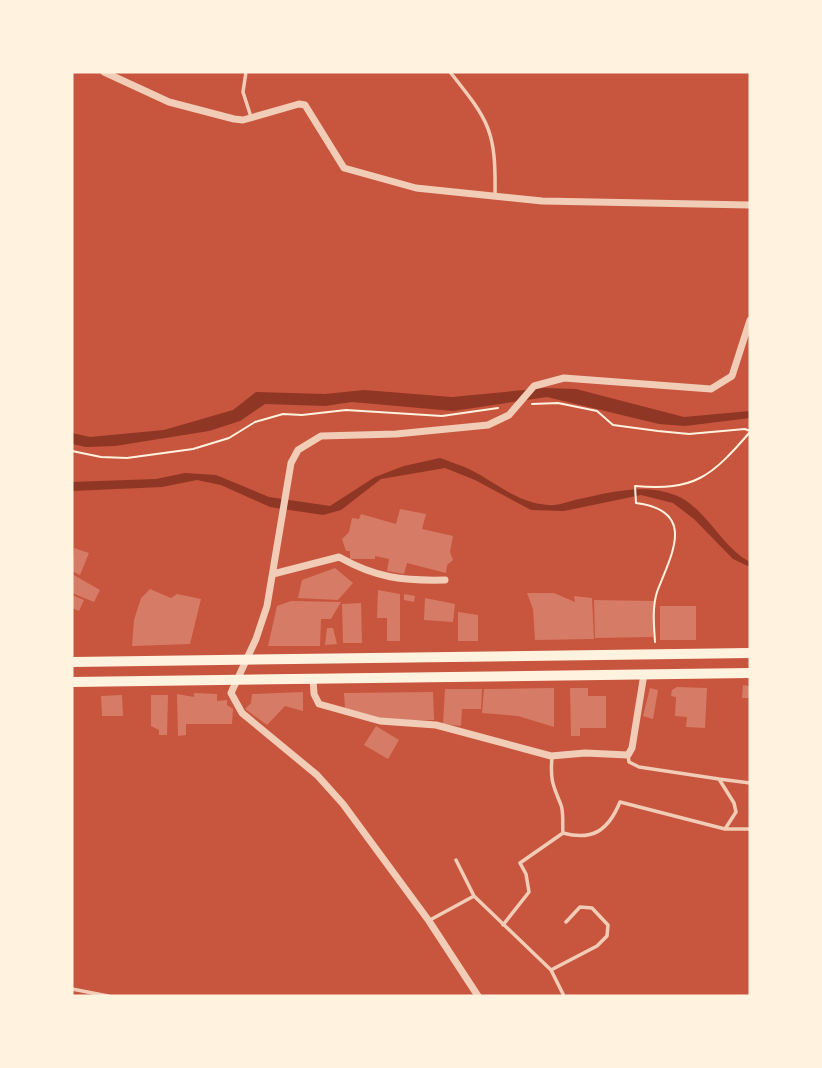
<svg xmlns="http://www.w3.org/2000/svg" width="822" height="1068" viewBox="0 0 822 1068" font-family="'Roboto Condensed',sans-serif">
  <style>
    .water { fill: #8f3625 }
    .building { fill: #d67c66 }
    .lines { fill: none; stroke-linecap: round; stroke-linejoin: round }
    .path { stroke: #fff3e0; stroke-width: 2 }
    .service { stroke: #f1ccb7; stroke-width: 3.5 }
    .minor { stroke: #f1ccb7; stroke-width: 7 }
    .primary { stroke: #fff3e0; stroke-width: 10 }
  </style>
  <rect width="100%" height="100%" fill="#c8553d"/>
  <path class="water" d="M545,388l31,1 108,28 66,-6v7l-65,8 -26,-2 -112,-27 -94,14 -101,-9 -27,4 -60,-2 -25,17 -31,10 -94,15 -29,1 -14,-3v-11l18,4 74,-7 69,-20 23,-18 69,2 39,-4 88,7z
    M440,458c10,4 21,7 31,12 26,13 46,33 77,35 10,1 22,-4 31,-6 31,-7 66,-16 96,-4 31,12 45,51 75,67v5l-17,-8 -39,-40 -21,-16 -32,-8 -77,16 -33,-1 -56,-30 -30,-12 -64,11 -40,31 -18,5 -53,-8 -49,-22 -24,-5 -35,7 -90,4v-9l84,-3 29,-6 31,2 53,22 61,9 45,-29 29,-11z"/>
  <path class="building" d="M400,509l26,5 -4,15 31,7 -3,16 3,8 -6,5 -1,8 -39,-10 -3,11 -17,-3 2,-12 -14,-3v3h-25v-8h-4l-4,-12 7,-7 3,-14 7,1 2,-5 35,10z
    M74,548l15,5 -9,22 -8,-4z
    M335,568l18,15 -15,17 -40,-2 4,-18z
    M72,574l28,16 -6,12 -22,-9z
    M150,589l21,9 6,-4 24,5 -11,45 -58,2 2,-26 7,-22z
    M378,590l22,4v47h-13v-23h-10z
    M527,593h27l21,9 -1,-6 18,2 2,41 -59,1 -2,-31z
    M404,594l11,2 -1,6 -10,-2z
    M72,595l12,5 -5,11 -7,-3z
    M425,598l30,6 -2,18 -29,-2z
    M594,600l60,1 -1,36 -58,1z
    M291,601l50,1 -10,17h-10l-1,27h-52l9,-40z
    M361,603l1,40h-19l-1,-39z
    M660,606h36v34h-36z
    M458,612l20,3v26h-20z
    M327,628h6l4,16 -12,1z
    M743,685l7,1v12h-8z
    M677,687l30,1 -2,40 -19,-1 1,-10 -12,-1 1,-19 -5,-1 1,-6z
    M554,688v39l-36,-11 -36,-3 2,-24z
    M570,688h18v8h18v32h-26v8h-9z
    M650,688l8,2 -5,29 -10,-3z
    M445,689h37l-1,20h-19l-1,17 -18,-2z
    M303,692v19l-18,-5 -18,19 -22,-16 6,-6 1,-9z
    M433,692l1,28 -41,1 -48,-13 -1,-15z
    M194,693l23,1v7l10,-1v5l6,4 -1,15h-46v11l-8,1 -1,-42 17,3z
    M122,695l1,21h-21l-1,-20z
    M151,695h17l-1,40h-8v-5l-8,-4z
    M376,726l23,14 -11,19 -24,-14z"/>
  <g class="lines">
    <path class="path" d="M532,404l26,-1 39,8 16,14 45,6 31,3 56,-5 5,2
      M72,451l29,6 26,1 66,-9 36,-11 26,-16 28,-8 19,1 44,-5 96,6 56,-8
      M655,642c-1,-16 -3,-34 2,-50 14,-37 41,-81 -21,-89l-1,-17c60,5 76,-9 115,-54"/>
    <path class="service" d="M246,72l-3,20 8,25
      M450,72c40,50 46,59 45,124
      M628,755l1,7 10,5 80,12 15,24 2,9 -11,17
      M719,779l31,4
      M563,833c29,8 45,-2 57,-31l105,27h25
      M474,896l77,74 13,26
      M430,920l44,-24 -18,-36
      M503,925l26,-33 -3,-18 -6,-11 43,-30c-1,-8 1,-20 -2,-28 -8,-20 -11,-24 -9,-48
      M551,970l46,-24 10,-10 1,-11 -16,-17 -12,-1 -14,15
      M72,989l36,7"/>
    <path class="minor" d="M104,72l65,30 65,17 9,1 56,-16 6,1 39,63 72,20 126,13 208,4
      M273,574l66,-17c37,21 64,24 106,23
      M313,679l1,15 5,10 61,17 56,4 115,31 34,-3 43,2 4,-7 12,-74
      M478,996l-49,-75 -86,-117 -26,-29 -75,-62 -11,-20 25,-54 11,-33 24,-143 7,-13 23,-14 75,-2 92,-9 21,-10 25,-29 30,-8 147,11 21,-13 18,-56"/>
    <path class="primary" d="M72,662l678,-9
      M72,682l678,-9"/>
  </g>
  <rect width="822" height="1068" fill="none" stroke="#fff3e0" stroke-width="147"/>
</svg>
